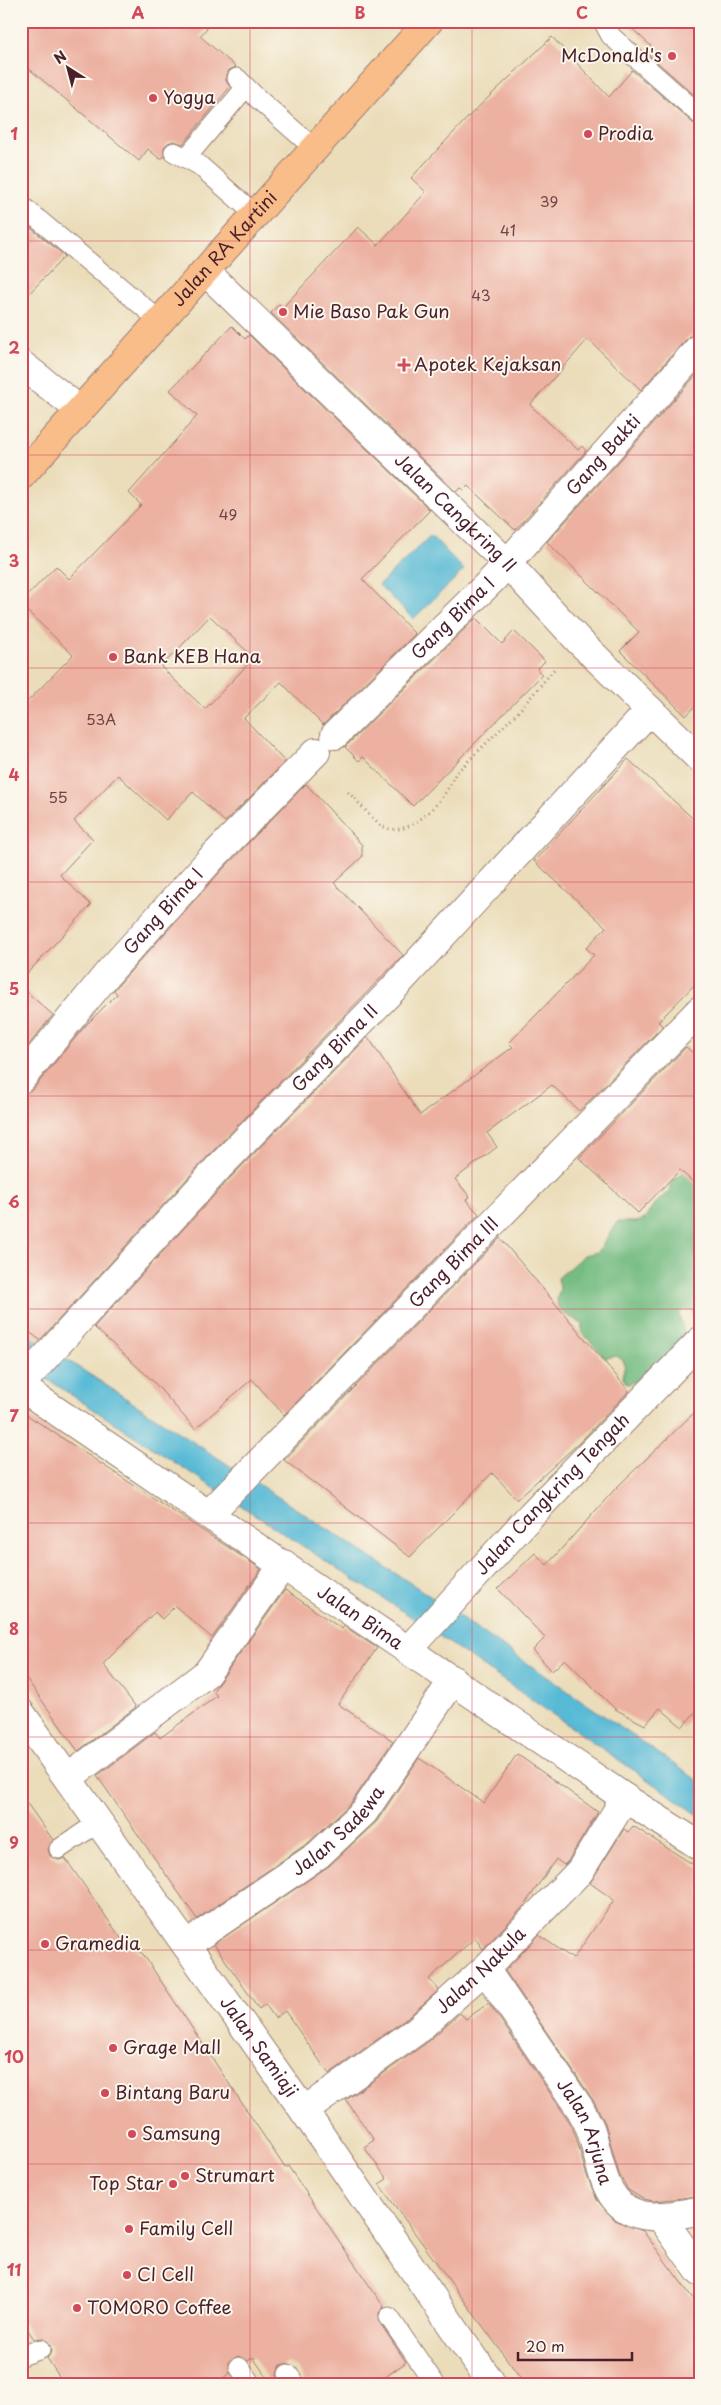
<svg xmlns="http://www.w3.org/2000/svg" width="721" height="2405" viewBox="0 0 721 2405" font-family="'Playpen Sans',sans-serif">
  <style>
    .forest { fill: #74bc82; stroke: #5f6e56 }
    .water { fill: #57bad5; stroke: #506c80 }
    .building { fill: #ecb1a1; fill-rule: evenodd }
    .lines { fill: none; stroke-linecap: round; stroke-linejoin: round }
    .service-casing { stroke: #9a7e72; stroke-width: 21 }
    .minor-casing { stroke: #9a7e72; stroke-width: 30 }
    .primary-casing { stroke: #9a7e72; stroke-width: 30 }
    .path { stroke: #9a7e72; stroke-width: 3; stroke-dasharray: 1 4; stroke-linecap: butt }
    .service { stroke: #fff; stroke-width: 19 }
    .minor { stroke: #fff; stroke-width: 28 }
    .primary { stroke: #f8bd89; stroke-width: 28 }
    .grid { fill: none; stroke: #d1495b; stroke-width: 1; stroke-opacity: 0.55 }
    .poi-dot { fill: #d1495b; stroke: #fbf7ec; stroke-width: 2 }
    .labels { text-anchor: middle; stroke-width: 4; stroke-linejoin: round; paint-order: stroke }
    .number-label { font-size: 15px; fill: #724448 }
    .poi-label { font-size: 18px; fill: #4a1f2b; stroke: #fbf7ec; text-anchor: start }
    .street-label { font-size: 18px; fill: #4a1f2b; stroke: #fbf7ec }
    .neatline { fill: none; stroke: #d1495b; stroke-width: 2 }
    .grid-label { font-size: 16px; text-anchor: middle; font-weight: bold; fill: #d1495b }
  </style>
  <rect width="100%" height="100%" fill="#fbf7ec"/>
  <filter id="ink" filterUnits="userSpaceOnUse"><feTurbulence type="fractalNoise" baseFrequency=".02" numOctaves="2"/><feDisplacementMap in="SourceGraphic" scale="10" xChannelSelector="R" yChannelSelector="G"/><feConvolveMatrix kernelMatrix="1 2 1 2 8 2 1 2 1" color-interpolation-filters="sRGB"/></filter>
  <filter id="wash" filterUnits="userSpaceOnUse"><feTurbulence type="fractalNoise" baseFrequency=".0096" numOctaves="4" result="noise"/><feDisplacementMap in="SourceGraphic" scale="20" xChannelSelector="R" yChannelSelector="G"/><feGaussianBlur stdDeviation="1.12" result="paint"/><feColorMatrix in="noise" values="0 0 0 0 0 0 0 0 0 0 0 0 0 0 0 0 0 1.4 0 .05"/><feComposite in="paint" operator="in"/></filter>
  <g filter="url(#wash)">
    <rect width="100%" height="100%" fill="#ebddba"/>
    <path class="forest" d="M686,1170l14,6v142l-6,-2 -4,-7 -8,1 -3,4 5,18 -2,14 -39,31 -14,7 -3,-1 -4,-7 3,-11 -2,-5 -7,-4 -11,2 -22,-25 -2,-10 -18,-10 -5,-7 -1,-7 3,-10 -2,-11 26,-23 14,-3 19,-30h20l8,-3 7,-12 17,-16 4,-10z"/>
    <path class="water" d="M431,535l33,35 -51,49 -34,-34z
      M21,1330l400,260 279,192v34l-287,-198 -392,-256z"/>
    <g id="blocks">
      <path class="building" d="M21,21h192l-13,15 36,31 -7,3 -3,5v6l4,6 -47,57 -9,-3 -6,2 -4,4v10l-4,2 -12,-10 -9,12 -118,-99z
        M624,21h76v79l-53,-47 5,-6z
        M552,37l57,60 23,-27 61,53 7,3v206l-12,5 -47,53 -53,-51 -58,66 48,45 4,-4 4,5 -71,79 -47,-44 -4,4 -4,-2 -4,4 -185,-179 8,-9 4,3 75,-80 20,18 48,-53 -15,-14 61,-65z
        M21,220l44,36 -44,46z
        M232,326l13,13 4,-4 181,175 -68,69 53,55 -92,91 -42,-43 -37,36 41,44 -60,60 -32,-30 -27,28 -48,-45 -44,46 19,18 -33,36 31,30 -70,75v-272l52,-53 -52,-50v-3l35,-36 13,13 72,-74 -12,-12 68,-77 -27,-26zM210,616l44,42 -49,51 -44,-42z
        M700,371v330l-14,15 -66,-65 19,-19 -92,-90z
        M476,618l26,26 12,-13 31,30 -8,8 5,6 -129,131 -50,-49 -4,4 -14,-14z
        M628,759l72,66v154l-42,43 5,4 -84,85 -27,-26 -65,48 10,14 -42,32 15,18 -4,3 13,14 -195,201 -32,-36 -57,50 -42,-48 -59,-54 136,-149 138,-141 52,78 93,-68 -4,-4 85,-88 -8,-7 20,-21 -72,-66z
        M306,784l56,61v12l-28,26 69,72 -195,201 -168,184 -19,-14v-232l12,-5 53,-64 31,-31 -3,-4 7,-8 100,-111z
        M21,987l32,28 -32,39z
        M686,1047l14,12v130l-20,-19 -42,43 -59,-55z
        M500,1238l129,153 -50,52 -62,56 -25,-26 -82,84 -126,-97z
        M700,1407v300l-18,20 -22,-19 -15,17 -30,-16 -50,-50 -13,12 -19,-21 12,-12 -47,-49 37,-36 12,12 68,-76z
        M21,1411l240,158 -49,69 -37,-32 -13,13 -7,-7 -52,52 33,43 -58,44 -57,-80z
        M285,1590l57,39 2,-3 33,22 -39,56 55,37 -41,61 -44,41 -111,76 -100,-143 58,-44 5,6 57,-42 -4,-5z
        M517,1754l81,58 -30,49 -4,4 -8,-6 -33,48 -40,42 -8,-11 -46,41 10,11 -33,29 -77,55 -44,-63 -10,7 -10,-14 -6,5 -45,-65 115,-78 48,-45 42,-63 65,45z
        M21,1795l32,45 -5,9 2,7 9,4 6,-2 60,86 18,10 142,214 3,-2 96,141 -5,6 1,10 26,39 -30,22h-70l-9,-16 -9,-5 -7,2 -3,5 -1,5 4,9h-10l-18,-27 -5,4 -10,-5 -9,6 1,11 -15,11h-151l-17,-26 5,-6 -1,-7 -7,-7 -10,1 -13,-19z
        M633,1826l67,43v327l-46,5 -11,-2 -15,-9 -9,-16 -14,-51 -10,-20 -90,-132 34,-36 34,24 41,-59 -24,-17 34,-54 4,3z
        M489,2003l78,115 8,16 11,39 11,27 19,21 27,10 57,77v76h-175l-146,-200 8,-5 -23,-32 10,-7 -28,-40 79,-56 35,-31 6,6z"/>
    </g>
  </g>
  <g filter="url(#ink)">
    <use href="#blocks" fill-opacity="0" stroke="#9a7e72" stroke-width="1"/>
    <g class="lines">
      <defs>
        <path id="service" d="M603,21l8,15 89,79
          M237,78l20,20 58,51
          M174,152l25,13 57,50
          M187,157l59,-70
          M21,205l80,67
          M108,277l52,44
          M59,1849l40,-27
          M389,2317l46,67
          M21,2356l20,-7
          M239,2367l12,17
          M288,2374l7,10"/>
        <g id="minor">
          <path id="s1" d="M205,271l302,292 72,78 121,118"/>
          <path d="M21,364l59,46"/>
          <path id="s2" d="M335,735l159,-157 206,-231"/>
          <path id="s3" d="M21,1079l88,-107 101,-112 106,-108"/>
          <path id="s4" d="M21,1387l9,-13 189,-207 174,-178 257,-279"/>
          <path id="s5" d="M21,1387l604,411 75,48"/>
          <path id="s6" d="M209,1514l491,-504"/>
          <path id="s7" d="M409,1649l122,-134 169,-174"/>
          <path id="s8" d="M21,1713l283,398 188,273"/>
          <path d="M68,1778l139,-105 77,-109"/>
          <path id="s9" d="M186,1945l132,-90 46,-43 89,-132"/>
          <path id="s10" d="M485,1969l96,141c3,7 8,14 10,21 10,30 11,73 47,83 19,6 43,-1 62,-3"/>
          <path id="s11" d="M304,2111l112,-80 69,-62 95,-98 45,-73"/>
          <path d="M660,2216l40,56"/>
        </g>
        <g id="primary">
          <path id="s12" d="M21,476l408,-455"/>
        </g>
      </defs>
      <use href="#service" class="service-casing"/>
      <use href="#minor" class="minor-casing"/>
      <use href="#primary" class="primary-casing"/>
      <path class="path" d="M348,792c10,9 25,29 36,35 27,13 64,-31 71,-53l64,-63 37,-44"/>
      <use href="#service" class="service"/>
      <use href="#minor" class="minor"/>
      <use href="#primary" class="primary"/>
    </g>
  </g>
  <path class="grid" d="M250,21v2363M472,21v2363M21,241h679M21,455h679M21,668h679M21,882h679M21,1096h679M21,1309h679M21,1523h679M21,1737h679M21,1950h679M21,2164h679"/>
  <g class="poi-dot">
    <circle cx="672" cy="56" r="5"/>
    <circle cx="153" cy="98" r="5"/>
    <circle cx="588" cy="134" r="5"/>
    <circle cx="283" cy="312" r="5"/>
    <path d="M401.5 357.5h5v5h5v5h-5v5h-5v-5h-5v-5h5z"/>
    <circle cx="113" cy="657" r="5"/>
    <circle cx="45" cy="1944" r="5"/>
    <circle cx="113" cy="2048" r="5"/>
    <circle cx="105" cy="2093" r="5"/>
    <circle cx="132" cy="2134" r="5"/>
    <circle cx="185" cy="2176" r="5"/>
    <circle cx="173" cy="2184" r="5"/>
    <circle cx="129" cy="2229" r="5"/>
    <circle cx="127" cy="2275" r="5"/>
    <circle cx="77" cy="2308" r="5"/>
  </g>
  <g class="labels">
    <g class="number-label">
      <text x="549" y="207">39</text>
      <text x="508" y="236">41</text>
      <text x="481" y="301">43</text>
      <text x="228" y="520">49</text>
      <text x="101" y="725">53A</text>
      <text x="58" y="803">55</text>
    </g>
    <g class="poi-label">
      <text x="662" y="62" text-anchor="end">McDonald's</text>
      <text x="163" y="104">Yogya</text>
      <text x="598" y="140">Prodia</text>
      <text x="293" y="318">Mie Baso Pak Gun</text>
      <text x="414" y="371">Apotek Kejaksan</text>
      <text x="123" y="663">Bank KEB Hana</text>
      <text x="55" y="1950">Gramedia</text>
      <text x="123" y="2054">Grage Mall</text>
      <text x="115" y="2099">Bintang Baru</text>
      <text x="142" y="2140">Samsung</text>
      <text x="195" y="2182">Strumart</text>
      <text x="163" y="2190" text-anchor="end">Top Star</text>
      <text x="139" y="2235">Family Cell</text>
      <text x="137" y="2281">CI Cell</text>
      <text x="87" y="2314">TOMORO Coffee</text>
    </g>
    <g class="street-label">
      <text dy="6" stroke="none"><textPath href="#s12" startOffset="305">Jalan RA Kartini</textPath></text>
      <text dy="6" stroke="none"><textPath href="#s2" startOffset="388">Gang Bakti</textPath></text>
      <text dy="6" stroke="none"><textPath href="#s1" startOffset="348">Jalan Cangkring II</textPath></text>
      <text dy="6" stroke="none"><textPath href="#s2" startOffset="166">Gang Bima I</textPath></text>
      <text dy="6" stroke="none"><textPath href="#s3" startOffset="220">Gang Bima I</textPath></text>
      <text dy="6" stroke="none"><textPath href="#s4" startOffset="462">Gang Bima II</textPath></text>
      <text dy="6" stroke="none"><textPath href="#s6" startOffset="351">Gang Bima III</textPath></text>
      <text dy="6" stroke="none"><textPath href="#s7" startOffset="211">Jalan Cangkring Tengah</textPath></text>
      <text dy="6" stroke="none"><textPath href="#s5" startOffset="410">Jalan Bima</textPath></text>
      <text dy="6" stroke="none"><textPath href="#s9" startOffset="191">Jalan Sadewa</textPath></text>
      <text dy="6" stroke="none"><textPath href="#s11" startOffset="226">Jalan Nakula</textPath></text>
      <text dy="6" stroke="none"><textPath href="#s8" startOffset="410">Jalan Samiaji</textPath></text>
      <text dy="6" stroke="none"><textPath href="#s10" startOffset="192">Jalan Arjuna</textPath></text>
    </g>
  </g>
  <rect width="721" height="2405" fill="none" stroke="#fbf7ec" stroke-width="55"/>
  <g transform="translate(68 68) rotate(324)" stroke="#fbf7ec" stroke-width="4" paint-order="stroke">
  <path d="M0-4L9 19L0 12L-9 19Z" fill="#4a1f2b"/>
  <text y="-8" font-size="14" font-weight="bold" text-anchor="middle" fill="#4a1f2b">N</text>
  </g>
  <path d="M518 2352v8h114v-8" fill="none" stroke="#4a1f2b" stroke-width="2.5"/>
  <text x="526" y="2352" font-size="15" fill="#4a1f2b" stroke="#fbf7ec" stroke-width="4" paint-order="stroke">20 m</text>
  <rect x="28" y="28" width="666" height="2350" class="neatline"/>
  <g class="grid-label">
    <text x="138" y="19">A</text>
    <text x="360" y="19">B</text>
    <text x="582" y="19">C</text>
    <text x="14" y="140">1</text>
    <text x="14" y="354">2</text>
    <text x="14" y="567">3</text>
    <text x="14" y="781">4</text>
    <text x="14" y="995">5</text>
    <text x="14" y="1208">6</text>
    <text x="14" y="1422">7</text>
    <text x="14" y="1635">8</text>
    <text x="14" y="1849">9</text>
    <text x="14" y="2063">10</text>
    <text x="14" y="2276">11</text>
  </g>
</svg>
